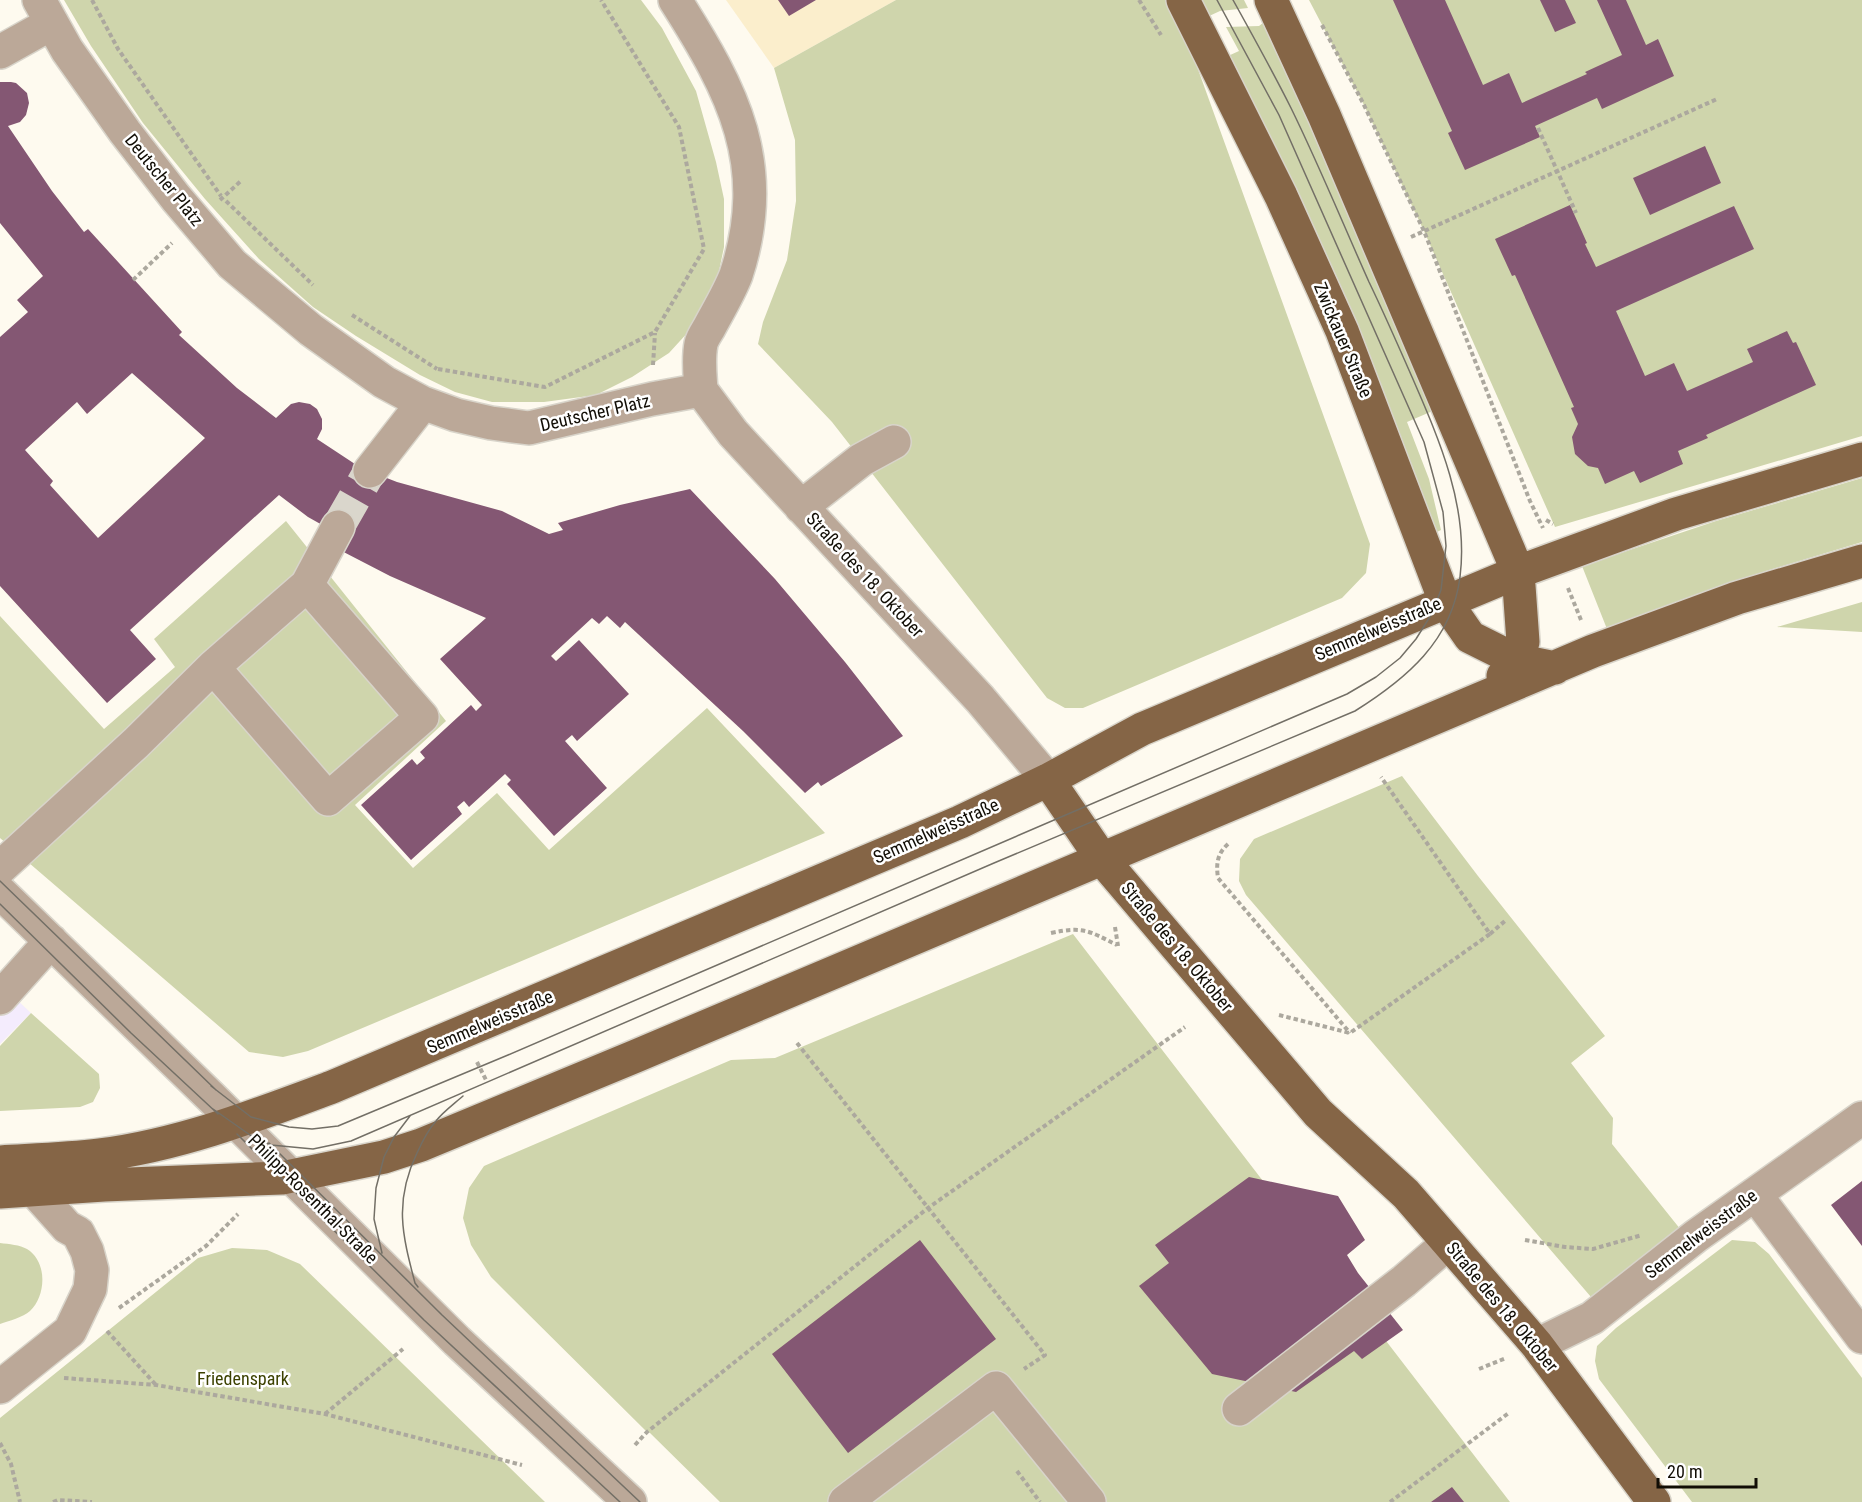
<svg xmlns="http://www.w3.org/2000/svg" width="1862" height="1502" viewBox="0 0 1862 1502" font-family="'Roboto Condensed',sans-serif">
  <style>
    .built { fill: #fbeecc }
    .medical { fill: #f4ecfd }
    .green { fill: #cfd5ac }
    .building { fill: #845773; fill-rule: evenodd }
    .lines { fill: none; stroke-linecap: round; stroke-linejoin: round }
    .minor-tunnel { stroke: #dad6cc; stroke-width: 33; stroke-dasharray: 33 16; stroke-linecap: butt }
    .minor-casing { stroke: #d8d4ca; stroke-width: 36 }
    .major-casing { stroke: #d8d4ca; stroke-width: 36 }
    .path { stroke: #aca89e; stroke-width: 4; stroke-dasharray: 4.5 3; stroke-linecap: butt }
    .minor { stroke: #bba898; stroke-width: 33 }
    .major { stroke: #856546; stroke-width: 33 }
    .tram { stroke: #736f66; stroke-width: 1.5 }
    .labels { text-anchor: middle; stroke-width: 5; stroke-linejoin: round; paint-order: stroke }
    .street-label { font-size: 18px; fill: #110d05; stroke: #fff }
    .park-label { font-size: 18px; fill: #3c4100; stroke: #fff }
  </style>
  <rect width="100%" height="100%" fill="#fefaef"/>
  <path class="built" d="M726,0h170l-122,68z"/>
  <path class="medical" d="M0,984l31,29 -31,31z"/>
  <path class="green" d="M64,0h577l21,28 34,63 20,71 8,37v48l-6,29 -14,30 -14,24 -21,23 -37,24 -36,18 -52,7h-52l-37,-10 -35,-17 -64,-39 -43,-29 -54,-48 -54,-60 -62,-76 -52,-77z
    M896,0h270l21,39 183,505 -4,29 -24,25 -259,110h-18l-18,-10 -215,-276 -74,-78 5,-22 24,-62 9,-59 -1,-61 -21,-72z
    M1199,0h45l4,8 -28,3 -13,6z
    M1309,0h553v436l-307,91 -131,-296 -61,-128z
    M1268,19l167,391 -28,12 22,57 12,51 -4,2 -49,-124 -160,-352 11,-5 -13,-24 33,-1z
    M1862,478v64l-96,29 -159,58 -25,-63 134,-45z
    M286,521l160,200 -91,84 58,63 84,-75 52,57 158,-142 118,125 -517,218 -25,6 -34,-5 -249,-214v-222l104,113 71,-62 -21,-28z
    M1862,602v30l-85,-5z
    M1402,776l76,100 127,160 -34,27 42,55 -1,26 69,86 -90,67 -345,-402 -7,-14 1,-22 14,-20z
    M1073,934l437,568h-790l-71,-70h-2l-156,-155 -20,-32 -8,-27 6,-30 15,-22 247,-106 44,-2z
    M31,1013l68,61 1,14 -7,14 -13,5 -80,4v-65z
    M1732,1240l23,2 14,12 93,124v124h-170l-93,-123 -4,-18 2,-15 19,-18z
    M0,1243c9,1 20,2 27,6 21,13 19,47 3,62 -7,6 -21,10 -30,13z
    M232,1248l35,2 33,14 245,238h-545v-84l198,-160z"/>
  <path class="building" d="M778,0h38l-27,16z
    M1393,0h52l38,85 26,-12 13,30 65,-29 -2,-2 37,-17 -25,-55h29l20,45 12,-6 16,37 -72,33 -5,-11 -62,28 5,11 -75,33 -17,-37 4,-2z
    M1540,0h25l11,23 -21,9z
    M0,82h11l5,1 11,10 2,10 -3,12 -6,7 -12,4 44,65 32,41 4,-3 94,103 -3,3 58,53 39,30 15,-14 8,-2 11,2 7,5 5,10v10l-5,10 44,29 36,14 105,29 47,23 14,-4 -5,-7 62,-18 70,-16 85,90 70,83 58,74 -82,50 -3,-4 -13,11 -62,-62 -118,-109 -5,6 -13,-12 -8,8 -7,-6 -41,38 5,5 23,-21 50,54 -52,47 -5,-6 -7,6 42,47 -53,48 -47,-52 4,-4 -6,-6 -36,33 -5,-6 -7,6 5,7 -51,46 -50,-55 51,-46 5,6 8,-7 -5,-6 51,-47 5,6 6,-6 -42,-46 46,-41 -96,-42 -58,-30 -8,-20 -16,-9 -29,-22 -149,135 26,29 -49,44 -107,-117v-249l28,-25 -11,-12 26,-24 -43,-53zM132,373l73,65 -107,100 -48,-53 3,-4 -28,-31 52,-48 10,12z
    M1705,146l16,37 -71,32 -17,-37z
    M1570,205l17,38 -2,1 11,23 138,-61 20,43 -138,62 29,65 29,-13 13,28 66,-29 -6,-13 40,-18 6,12 3,-1 20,43 -110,50 2,3 -30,13 5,13 -43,19 -6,-12 -29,13 -7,-16 -10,-2 -13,-12 -3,-17 6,-13 -7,-16 3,-1 -59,-132 -3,1 -17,-37z
    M1249,1177l89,19 27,44 -18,15 11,18 45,57 -41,29 -8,-8 -58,41 -84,-18 -73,-88 30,-23 -14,-18z
    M1862,1181v65l-31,-41z
    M920,1240l76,99 -148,114 -76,-99z
    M1452,1487l12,15h-33z"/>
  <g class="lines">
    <path class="minor-tunnel" d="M338,527l32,-56"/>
    <defs>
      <path id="minor" d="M39,0l28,50 58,82 51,66 56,66 79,66 73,52 39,21 33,12 35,8 38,5 123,-29 49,-9
        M675,0c58,91 97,165 61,275 -7,18 -18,36 -27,53 -3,5 -7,11 -8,16 -3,15 -1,31 0,46
        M0,52l52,-29
        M701,390l32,43 247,266 68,81
        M370,471l53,-68
        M801,507l60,-47 33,-18
        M307,585l31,-58
        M0,868l136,-125 77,-76 94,-82 115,132 -94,82 -115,-132
        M0,892l212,206 245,243 173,161
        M0,998l51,-57
        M1755,1194l107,143
        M1537,1345l55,-27 104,-82 166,-118
        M0,1387l70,-56 20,-42 2,-19 -5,-19 -9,-18 -11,-6 -33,-37
        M1239,1409l165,-128 44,-38
        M845,1502l151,-114 93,114"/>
      <path id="major" d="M1183,0l98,196 61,135 103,270 25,36 46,23 39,8
        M1271,0l53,115 194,457 5,70 -7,18 -13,16
        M1048,780l54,79 216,254 88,81 131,151 117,157
        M0,1162c33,-2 67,-3 100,-7 80,-10 157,-40 232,-68l628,-265 88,-42 94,-51 376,-157 158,-58 186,-55
        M0,1192l104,-7 178,-7 102,-21 37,-12 215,-89 957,-405 144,-53 125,-37"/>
    </defs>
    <use href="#minor" class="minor-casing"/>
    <use href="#major" class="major-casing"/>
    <path class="path" d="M92,0l26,49 103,147
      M1139,0l22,35
      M1322,25l41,78 61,128 106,270 13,27
      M1538,128l38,85
      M220,200l22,-20
      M226,201l87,84
      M1411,237l306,-138
      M133,280l39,-37
      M352,315l85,54
      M653,365l2,-32
      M438,369l107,18 110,-55 49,-83 -25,-122 -78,-127
      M1546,520l7,4
      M1568,588l13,32
      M1228,844c-11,10 -12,20 -10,34l132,155
      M1115,927l3,19
      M1051,933c33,-7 38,-2 66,12
      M1490,934l16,-14
      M1279,1015l71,18 140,-99 -109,-157
      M797,1043l248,312 -21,14
      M477,1062l10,20
      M1525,1240l40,7 28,2 49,-14
      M119,1308l87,-62 32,-32
      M107,1331l49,54
      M1479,1369l27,-11
      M64,1378l92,7 169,29 197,51
      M325,1414l78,-65
      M0,1443l11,21 9,38
      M635,1445l12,-13 281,-224 257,-181
      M1017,1471l23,31
      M53,1502l5,-2 34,2
      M1390,1502l120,-90"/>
    <use href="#minor" class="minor"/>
    <use href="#major" class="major"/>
    <path class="tram" d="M0,881l216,209
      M0,904l131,129 87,81
      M211,1086l40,31 38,10 23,2 26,-3 170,-71 839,-361 29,-17 24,-19 16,-19 15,-24 10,-25 5,-44 -3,-34 -19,-70 -145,-327 -62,-115
      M213,1109l37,26 21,10 42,4 38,-8 643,-278 361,-152c51,-32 97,-70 105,-134 9,-70 -21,-138 -48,-200 -14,-32 -28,-64 -43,-95 -26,-58 -50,-117 -78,-174 -18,-36 -38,-72 -58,-108
      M237,1134l187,186 196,182
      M269,1143l173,172 198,187
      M382,1253l-8,-34 2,-31 8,-31 10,-20 16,-21
      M418,1287l-3,-4c-13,-49 -21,-82 2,-130 5,-11 11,-23 19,-32 7,-9 18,-17 27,-25"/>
  </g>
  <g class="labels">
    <g class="street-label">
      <text transform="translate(164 180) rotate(51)" y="6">Deutscher Platz</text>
      <text transform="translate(1343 340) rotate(67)" y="6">Zwickauer Straße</text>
      <text transform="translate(595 413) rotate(-13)" y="6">Deutscher Platz</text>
      <text transform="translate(865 575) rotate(47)" y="6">Straße des 18. Oktober</text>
      <text transform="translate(1378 629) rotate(-23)" y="6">Semmelweisstraße</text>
      <text transform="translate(936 831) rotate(-24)" y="6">Semmelweisstraße</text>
      <text transform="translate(1177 947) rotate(50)" y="6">Straße des 18. Oktober</text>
      <text transform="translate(490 1022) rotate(-23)" y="6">Semmelweisstraße</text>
      <text transform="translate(313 1199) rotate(45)" y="6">Philipp-Rosenthal-Straße</text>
      <text transform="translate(1701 1234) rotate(-37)" y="6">Semmelweisstraße</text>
      <text transform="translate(1502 1307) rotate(50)" y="6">Straße des 18. Oktober</text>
    </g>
    <g class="park-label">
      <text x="243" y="1385">Friedenspark</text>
    </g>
  </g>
  <path d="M1658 1478v9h98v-9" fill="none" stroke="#110d05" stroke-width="3"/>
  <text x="1667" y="1478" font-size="18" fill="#110d05" stroke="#ffffff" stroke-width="4.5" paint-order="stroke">20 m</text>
</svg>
